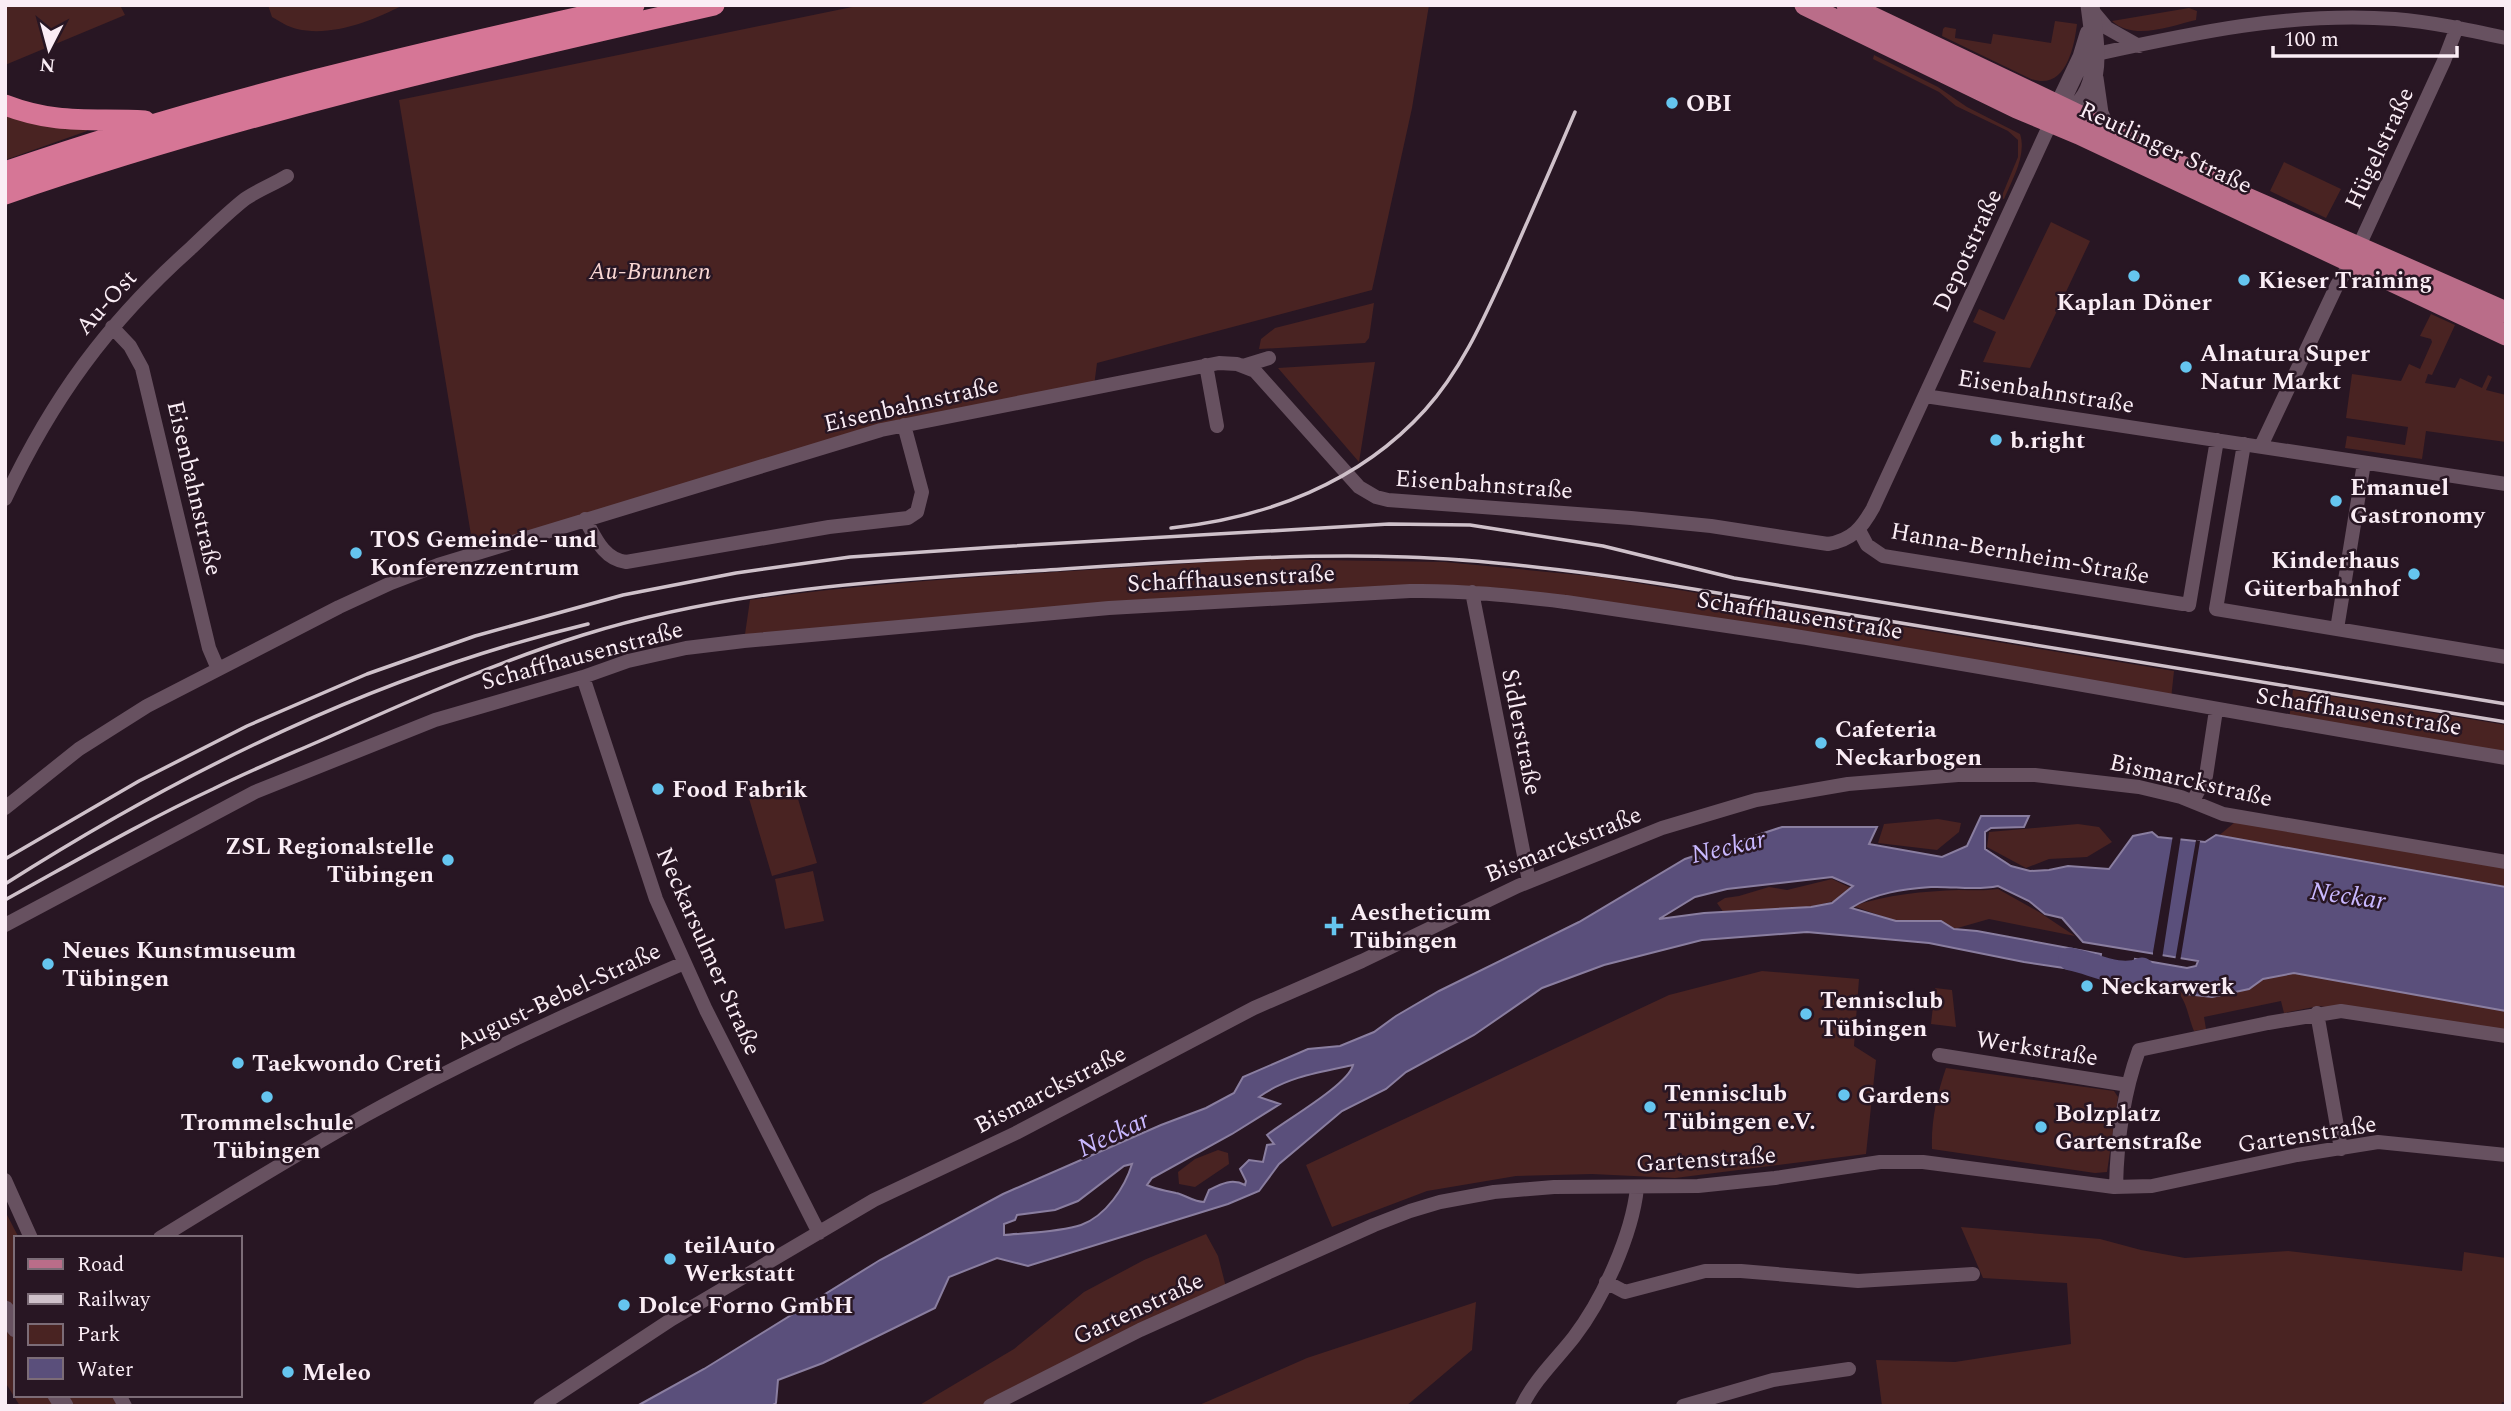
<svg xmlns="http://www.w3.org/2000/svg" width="2511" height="1411" viewBox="0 0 2511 1411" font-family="Spectral,serif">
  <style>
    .green { fill: #492322 }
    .water { fill: #5a4f7b; stroke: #8a7ea0; stroke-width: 2; fill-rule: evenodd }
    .pier { fill: #281623 }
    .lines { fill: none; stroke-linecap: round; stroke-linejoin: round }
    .river { stroke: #5a4f7b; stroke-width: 23 }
    .minor { stroke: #675160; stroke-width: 14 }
    .secondary { stroke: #675160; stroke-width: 19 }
    .primary { stroke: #ba6d89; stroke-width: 21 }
    .trunk { stroke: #d67696; stroke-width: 21 }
    .rail { stroke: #cfc1ca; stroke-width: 3.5 }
    .poi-dot { fill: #65c5ef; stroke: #281623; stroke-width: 2.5 }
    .labels { text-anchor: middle; stroke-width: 5; stroke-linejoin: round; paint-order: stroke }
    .poi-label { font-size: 24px; font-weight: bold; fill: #faedf5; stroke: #281623; text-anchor: start }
    .street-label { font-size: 24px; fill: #faedf5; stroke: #281623 }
    .park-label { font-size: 24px; font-style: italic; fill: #f9d6d3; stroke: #281623 }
    .water-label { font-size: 26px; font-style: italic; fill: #c9b8ff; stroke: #281623 }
  </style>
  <rect width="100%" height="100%" fill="#281623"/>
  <path class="green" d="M5,5h115l5,10 -120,50z
    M268,5h135c-30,16 -72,32 -106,24 -9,-2 -18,-8 -25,-12z
    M862,5h567l-17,103 -40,182 -275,73 -3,23 -213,44 -407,123 -75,-453z
    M2189,8l8,3 -1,9c-26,6 -62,21 -84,1z
    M2055,21l22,3c-3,25 -12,67 -46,55l-89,-43 1,-7 2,-2 11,2 -1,9 36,6 2,-10 58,9z
    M1874,55l64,32 29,20 53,27c7,21 -8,46 -16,65l-3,-1 17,-41v-17l-10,-9 -52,-25 -17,-14 -66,-33z
    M5,111l81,18 1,2 -82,29z
    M2284,162l57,27 -15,29 -56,-27z
    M2051,222l39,19 -60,127 -47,-6 13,-30 -23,-10 6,-13 25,11z
    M1374,303l-5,35 -4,5 -106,6 2,-10 14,-11z
    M2431,314l24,11 -23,50 -4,-1 -3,9 30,5 5,-10 22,10 6,-13 4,2 -6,13 20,5v47l-80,-11 -4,28 -77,-11 2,-12 58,9 3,-18 -62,-9 6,-44 49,7 8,-17 11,5 12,-27 -1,-3 -11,-3z
    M1375,362l-16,100 -81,-94z
    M1253,559l192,3 155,15 574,94 -3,28 118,21 4,-30 213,35v33l-448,-78 -608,-90 -706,51 6,-41c167,-24 336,-28 503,-41z
    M793,782l24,81 -45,13 -24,-81z
    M2241,817l265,45v172l-187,-28 -35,7 -3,-12 -77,16 2,12 -12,2c-6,-14 -6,-26 -16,-39l1,-2 5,5h13l19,-157z
    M1938,819l23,4 -2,9 -22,18 -59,-7 6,-19z
    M2078,824l21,3 13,15 -25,15 -38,2 -23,9 -39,-21 2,-15z
    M813,871l11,50 -39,8 -10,-50z
    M1832,879l19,9 -17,13 -23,6 -87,6 -7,-10 8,-5 14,-2 30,-9 18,3z
    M1998,889l41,23 36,24 -86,-17 -35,10 -13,-8h-45l-43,-15c33,-11 71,-15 106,-16 13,0 25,1 39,-1z
    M1762,971l97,8 -5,67 22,14 -10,94 -191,24 -83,-4 -76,2 -89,15 -95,36 -26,-62 363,-170z
    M1935,988l17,2 4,37 -25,-3z
    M1946,1068l168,23 4,6 -11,75 -12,1 -163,-24c-1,-28 5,-55 14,-81z
    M1218,1150l10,3 1,11 -34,23 -16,-3 -1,-12 17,-13z
    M5,1211l14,27h-3v157h97l7,11h-100l-15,-24z
    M1961,1227l139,12 41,11 44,8 103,-7 174,20 2,-19 42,6v145l-4,-1 -1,4h-619l-6,-46 79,2 116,-18 -4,-61 -84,-5z
    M1206,1234l12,22 9,35 -237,115h-72l96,-57 70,-57 60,-32z
    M1476,1302l-4,48 -66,56h-209l110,-48z"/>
  <path class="water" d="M1981,816h48l-5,11 -33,1 -6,4v17l26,17 19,5 19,-1 19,-4 41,3 24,-33 19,-4 6,5 47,5 11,-7 290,52v124l-212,-38 -31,6 -14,10 -37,8 -25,-3 -6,-8 -49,-8 3,-19 52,9 9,-2 2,-5 -115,-19 -21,-24 -17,-4 -16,-13 -31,-15c-23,5 -44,0 -67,1 -27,2 -57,6 -80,21l45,13h45l13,8 23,2 124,23 -3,19 -74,-11 -95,-19 -122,-11 -105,8 -98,25 -62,23 -68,47 -68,37 -20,17 -44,22 -63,53 -20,27 -31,13 -200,62 -31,-8 -48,19 -14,31 -112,55 -45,17 -2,23 -5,3h-134l67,-37 176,-109 123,-66 158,-69 45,-17 28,-15 9,-16 65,-28 32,-3 34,-14 22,-16 43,-25 140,-69 106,-63 97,-32h95l-8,17 73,13 25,-11zM1832,877l21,9 -21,17 -21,4 -107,6 -45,6 36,-22 32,-8zM1353,1065c-5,20 -67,55 -86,70l7,9 -7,1 -4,17 -14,-2 -9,9 6,12 -1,4c-13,-7 -24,-1 -36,5l-5,12c-11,0 -18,-7 -28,-9 -11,-3 -19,-3 -29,-8l5,-7 80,-44 48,-30 -21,-7c27,-20 61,-25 94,-32zM1132,1164c-7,23 -26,52 -51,61 -20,7 -56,8 -77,10v-11l11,-4 2,-5 38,-5 23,-9 46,-35z"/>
  <path class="pier" d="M2173,835l8,1 -19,123 -9,-2v-5z
    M2196,840l4,1 -20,121 -5,-1z"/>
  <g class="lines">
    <path class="river" d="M2070,959c23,4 49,20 72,10"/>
    <path class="minor" d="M2091,9l16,19 32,18
      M2087,56c101,-22 204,-45 308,-37 37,3 74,11 111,19
      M2358,248l86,-187 13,-34
      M112,327l18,19 12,22 67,280 9,21
      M1206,365l11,61
      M1243,366l26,-8
      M1925,396l581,88
      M2244,444l-28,165 290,48
      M2261,446l76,-161 10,-16 11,-9
      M5,499c47,-100 102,-176 185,-250 18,-17 36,-35 55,-50 13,-9 29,-15 42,-23
      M585,519c10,18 18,40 41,43l203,-35 79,-9 9,-6 5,-20 -18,-67
      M1859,530l8,15 16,11 300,48
      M1472,592l57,289
      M2189,605l28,-165
      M2337,629l27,-166
      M583,677l73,222 50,111 113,223
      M2193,801l13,-25 10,-66
      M5,808l74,-59 68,-43 192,-99 52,-24 47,-18 443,-135 338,-67 18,1 18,7 104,116 17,10 12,3 243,18 80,8 117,18c24,-4 34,-16 45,-36l178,-386
      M5,925l250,-133 180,-72 148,-43 45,-16 58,-13 58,-7 365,-33 301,-17c53,-1 104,5 156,11 71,10 143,21 215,32 242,38 483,85 725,124
      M2317,1013l24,136
      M1939,1055l189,30
      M5,1180l26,58
      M2116,1187c1,-47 7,-93 23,-137l129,-27 73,-12 165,25
      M160,1238c68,-42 137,-84 206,-123 103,-57 210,-105 318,-152
      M1606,1282l19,10 80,-21h36l117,10 115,-7
      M119,1395l6,11
      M540,1406l132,-87 202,-119 142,-67 238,-125 108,-47 156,-75 144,-58 94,-28 92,-16 110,-9h77l104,12 42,10 42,17 283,48
      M990,1406l150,-76 234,-105 36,-14 30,-9 54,-10 60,-5 144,-1 77,-8 105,-16h43l191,25 38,-1 145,-31 81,-13 128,13
      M1522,1406c13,-27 34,-46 52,-69 29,-38 58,-102 63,-149
      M1683,1406l90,-26 76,-11"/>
    <path class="secondary" d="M2094,78l5,35 7,16
      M2053,118l29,-61 7,-23
      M2058,119c49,-21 37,-72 32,-114
      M5,1310l11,18
      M57,1395l7,11"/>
    <path class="primary" d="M1805,5l212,103 62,26 427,201
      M1847,5l225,107 166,82 268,118"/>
    <path class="trunk" d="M5,105c52,20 87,13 140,16
      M5,172c205,-71 417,-120 629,-167
      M5,194c232,-80 470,-135 709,-189"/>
    <path class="rail" d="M1171,528c95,-10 188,-45 254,-118 37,-41 59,-92 82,-142 23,-52 46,-104 68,-156
      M5,859l134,-78 108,-55 120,-52 108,-38 148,-41 113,-22 114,-16 146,-10 393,-23 81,1 133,21 131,32 772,126
      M5,884c181,-115 374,-210 583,-260
      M5,900c69,-38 137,-78 208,-111 42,-21 85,-38 127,-57 80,-36 160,-71 243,-97 145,-45 298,-55 448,-64 125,-8 250,-18 375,-14 90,3 180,15 269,29l831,136"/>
  </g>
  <g class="poi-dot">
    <circle cx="1672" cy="103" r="7"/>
    <circle cx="2134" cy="276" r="7"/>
    <circle cx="2244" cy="280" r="7"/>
    <circle cx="2186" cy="367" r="7"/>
    <circle cx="1996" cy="440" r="7"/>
    <circle cx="2336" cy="501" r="7"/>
    <circle cx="356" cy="553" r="7"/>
    <circle cx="2414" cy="574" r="7"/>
    <circle cx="1821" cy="743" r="7"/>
    <circle cx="658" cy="789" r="7"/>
    <circle cx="448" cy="860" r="7"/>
    <path d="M1330.5 915.5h7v7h7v7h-7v7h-7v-7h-7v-7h7z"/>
    <circle cx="48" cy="964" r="7"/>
    <circle cx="2087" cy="986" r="7"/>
    <circle cx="1806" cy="1014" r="7"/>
    <circle cx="238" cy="1063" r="7"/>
    <circle cx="1844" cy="1095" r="7"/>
    <circle cx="267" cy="1097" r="7"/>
    <circle cx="1650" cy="1107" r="7"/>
    <circle cx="2041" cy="1127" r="7"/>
    <circle cx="670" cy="1259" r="7"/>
    <circle cx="624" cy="1305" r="7"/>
    <circle cx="288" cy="1372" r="7"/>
  </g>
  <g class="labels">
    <g class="poi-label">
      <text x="1686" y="111">OBI</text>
      <text x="2258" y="288">Kieser Training</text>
      <text x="2134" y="310" text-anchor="middle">Kaplan Döner</text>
      <text x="2200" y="361">Alnatura Super<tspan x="2200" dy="28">Natur Markt</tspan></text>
      <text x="2010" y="448">b.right</text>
      <text x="2350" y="495">Emanuel<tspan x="2350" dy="28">Gastronomy</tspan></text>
      <text x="370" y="547">TOS Gemeinde- und<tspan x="370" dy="28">Konferenzzentrum</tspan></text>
      <text x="2400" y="568" text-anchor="end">Kinderhaus<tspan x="2400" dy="28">Güterbahnhof</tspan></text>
      <text x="1835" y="737">Cafeteria<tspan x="1835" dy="28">Neckarbogen</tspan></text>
      <text x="672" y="797">Food Fabrik</text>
      <text x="434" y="854" text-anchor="end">ZSL Regionalstelle<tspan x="434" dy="28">Tübingen</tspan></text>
      <text x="1350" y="920">Aestheticum<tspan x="1350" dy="28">Tübingen</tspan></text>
      <text x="62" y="958">Neues Kunstmuseum<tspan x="62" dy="28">Tübingen</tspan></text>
      <text x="2101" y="994">Neckarwerk</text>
      <text x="1820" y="1008">Tennisclub<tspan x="1820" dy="28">Tübingen</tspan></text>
      <text x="252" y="1071">Taekwondo Creti</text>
      <text x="1664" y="1101">Tennisclub<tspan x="1664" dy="28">Tübingen e.V.</tspan></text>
      <text x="1858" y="1103">Gardens</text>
      <text x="2055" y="1121">Bolzplatz<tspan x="2055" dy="28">Gartenstraße</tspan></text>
      <text x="267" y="1130" text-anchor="middle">Trommelschule<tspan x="267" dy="28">Tübingen</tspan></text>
      <text x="684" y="1253">teilAuto<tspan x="684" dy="28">Werkstatt</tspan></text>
      <text x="638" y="1313">Dolce Forno GmbH</text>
      <text x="302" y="1380">Meleo</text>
    </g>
    <g class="street-label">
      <text transform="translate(2166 147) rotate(25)" y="8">Reutlinger Straße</text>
      <text transform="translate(2379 148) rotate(-65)" y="8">Hügelstraße</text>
      <text transform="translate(1967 250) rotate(-65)" y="8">Depotstraße</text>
      <text transform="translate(106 302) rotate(-48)" y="8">Au-Ost</text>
      <text transform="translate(2046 391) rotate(9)" y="8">Eisenbahnstraße</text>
      <text transform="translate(911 404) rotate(-13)" y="8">Eisenbahnstraße</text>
      <text transform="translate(1484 484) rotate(4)" y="8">Eisenbahnstraße</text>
      <text transform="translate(195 488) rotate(77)" y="8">Eisenbahnstraße</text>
      <text transform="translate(2020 553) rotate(10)" y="8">Hanna-Bernheim-Straße</text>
      <text transform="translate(1231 578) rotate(-3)" y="8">Schaffhausenstraße</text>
      <text transform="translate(1800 615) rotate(9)" y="8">Schaffhausenstraße</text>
      <text transform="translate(582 655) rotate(-15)" y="8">Schaffhausenstraße</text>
      <text transform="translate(2359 711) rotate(9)" y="8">Schaffhausenstraße</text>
      <text transform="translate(1522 732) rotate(79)" y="8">Sidlerstraße</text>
      <text transform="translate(2191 780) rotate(13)" y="8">Bismarckstraße</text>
      <text transform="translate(1563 844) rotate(-22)" y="8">Bismarckstraße</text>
      <text transform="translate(709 951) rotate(66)" y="8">Neckarsulmer Straße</text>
      <text transform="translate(558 996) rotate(-25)" y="8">August-Bebel-Straße</text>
      <text transform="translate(2037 1048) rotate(9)" y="8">Werkstraße</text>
      <text transform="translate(1050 1089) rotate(-27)" y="8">Bismarckstraße</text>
      <text transform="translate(2307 1134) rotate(-9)" y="8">Gartenstraße</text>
      <text transform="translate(1706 1159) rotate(-4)" y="8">Gartenstraße</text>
      <text transform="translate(1138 1308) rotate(-25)" y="8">Gartenstraße</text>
    </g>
    <g class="park-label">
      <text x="650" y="279">Au-Brunnen</text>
    </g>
    <g class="water-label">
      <text transform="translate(1728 846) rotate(-13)" y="9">Neckar</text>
      <text transform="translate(2348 895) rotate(8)" y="9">Neckar</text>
      <text transform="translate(1113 1133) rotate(-25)" y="9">Neckar</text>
    </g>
  </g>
  <rect width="2511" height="1411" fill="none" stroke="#faedf5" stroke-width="14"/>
  <rect x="14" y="1236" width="228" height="161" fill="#281623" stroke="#7c6c77" stroke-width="2"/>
  <rect x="28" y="1259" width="35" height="10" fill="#ba6d89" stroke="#7c6c77" stroke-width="2"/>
  <text x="77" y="1271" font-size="21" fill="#faedf5">Road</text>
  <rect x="28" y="1294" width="35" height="10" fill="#cfc1ca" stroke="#7c6c77" stroke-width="2"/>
  <text x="77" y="1306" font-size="21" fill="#faedf5">Railway</text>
  <rect x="28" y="1324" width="35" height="21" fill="#492322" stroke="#7c6c77" stroke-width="2"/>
  <text x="77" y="1341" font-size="21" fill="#faedf5">Park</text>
  <rect x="28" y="1358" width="35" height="21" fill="#5a4f7b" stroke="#7c6c77" stroke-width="2"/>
  <text x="77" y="1376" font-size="21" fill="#faedf5">Water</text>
  <g transform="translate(49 49) rotate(186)" stroke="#281623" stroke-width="5" paint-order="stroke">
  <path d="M0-5L12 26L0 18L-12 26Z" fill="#faedf5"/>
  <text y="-10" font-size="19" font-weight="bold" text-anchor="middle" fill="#faedf5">N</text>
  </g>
  <path d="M2273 46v10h184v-10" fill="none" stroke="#faedf5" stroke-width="3.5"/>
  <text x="2284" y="46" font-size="21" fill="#faedf5" stroke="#281623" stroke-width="5" paint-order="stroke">100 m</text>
</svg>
